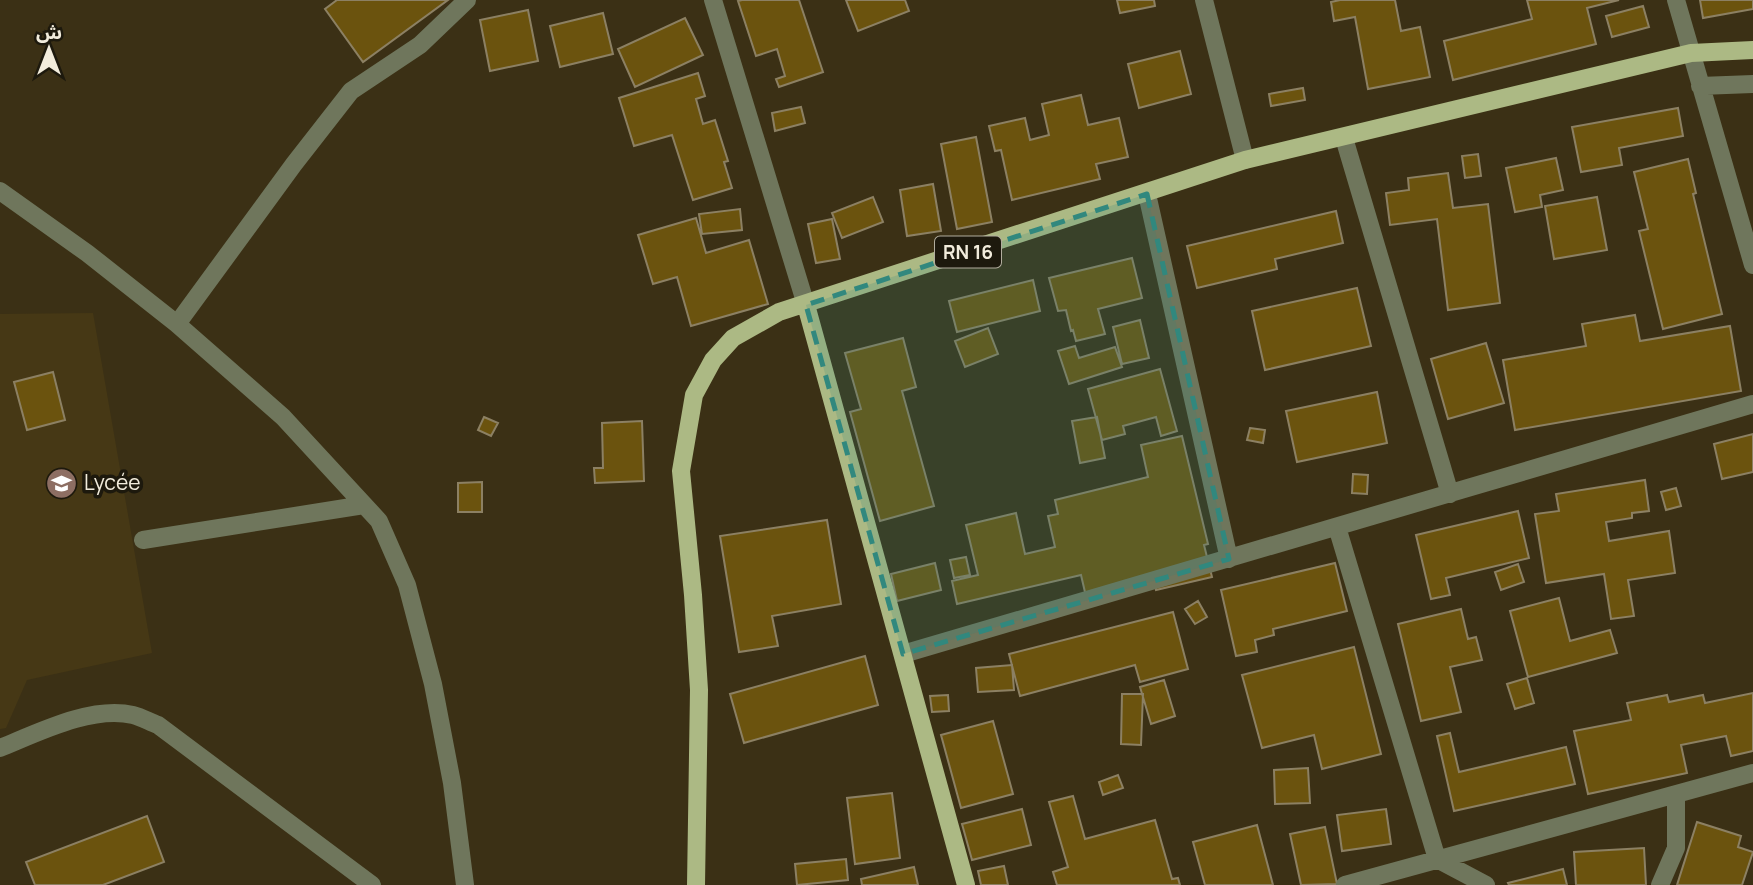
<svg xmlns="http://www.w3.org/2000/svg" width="1753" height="885" viewBox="0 0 1753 885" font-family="Manrope,'Noto Sans Arabic',sans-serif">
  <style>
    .built { fill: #463815 }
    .building { fill: #6b530e; stroke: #8c8063; stroke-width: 2 }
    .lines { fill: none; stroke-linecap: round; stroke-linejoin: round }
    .minor { stroke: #6f765c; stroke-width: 18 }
    .major { stroke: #acb984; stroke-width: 18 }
    .marked { fill: #31887e; fill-opacity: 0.2; stroke: #31887e; stroke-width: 5; stroke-dasharray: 14 9; stroke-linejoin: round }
    .labels { text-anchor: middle; stroke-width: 7; stroke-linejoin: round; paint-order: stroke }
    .shield { fill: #1d190d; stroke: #b2ad9e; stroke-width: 2 }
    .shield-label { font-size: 19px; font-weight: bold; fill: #f2ecdc }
    .poi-label { font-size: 21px; fill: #f2ecdc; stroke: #1d190d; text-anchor: start }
  </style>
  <rect width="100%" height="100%" fill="#3b3015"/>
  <path class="built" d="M93,313l59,340 -125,27 -21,48 -6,1v-415z"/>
  <path class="building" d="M337,0h111l-85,62 -38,-53z
    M742,0h57l24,72 -44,15 -3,-8 9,-3 -8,-27 -21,7 -18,-55z
    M846,0h59l4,11 -51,20z
    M1117,0h37l1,6 -35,7z
    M1340,0h55l6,31 19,-4 10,50 -62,12 -13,-72 -21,4 -3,-19z
    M1527,0h92l-32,8 9,36 -143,36 -9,-39 88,-22z
    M1700,0h53v9l-50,9z
    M1643,6l6,21 -37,10 -6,-21z
    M528,10l10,51 -48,10 -10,-51z
    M603,13l10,41 -53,13 -10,-41z
    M685,18l18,37 -68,32 -17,-38z
    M1180,51l11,43 -52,14 -11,-44z
    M698,73l7,23 -9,3 7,25 12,-4 13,41 -4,1 8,26 -39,12 -21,-65 -38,11 -15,-48z
    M1303,88l2,12 -34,6 -2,-12z
    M1081,95l7,30 31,-7 9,39 -32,7 4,15 -88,21 -11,-50 -6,1 -6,-25 36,-8 5,22 19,-5 -7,-31z
    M801,107l4,16 -30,8 -3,-18z
    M1678,108l5,28 -64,12 3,17 -41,7 -9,-45z
    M976,137l16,85 -35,7 -16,-85z
    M1478,154l3,22 -16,2 -3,-22z
    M1556,158l7,32 -23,5 2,12 -27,5 -9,-44z
    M1688,159l8,34 -3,1 29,120 -59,15 -24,-98 9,-2 -14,-57z
    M1448,173l5,35 35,-4 12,99 -52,7 -11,-91 -47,6 -4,-32 23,-3 -1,-12z
    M933,184l8,47 -34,5 -7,-46z
    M873,197l10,25 -41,16 -10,-25z
    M1597,197l10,53 -53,9 -9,-53z
    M740,209l2,21 -40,4 -3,-20z
    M1336,211l7,32 -68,16 2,10 -80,19 -10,-42z
    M696,218l10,35 43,-13 19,64 -77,22 -14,-49 -24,7 -15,-49z
    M832,219l8,40 -24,4 -8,-39z
    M1132,258l10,40 -44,11 7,25 -29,7 -3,-11 -2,1 -5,-21 -8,1 -9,-33z
    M1033,280l7,31 -83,21 -8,-31z
    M1357,288l14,58 -106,24 -13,-59z
    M1635,315l5,26 90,-15 11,65 -226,39 -12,-70 83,-14 -4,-22z
    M1140,320l9,38 -27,6 -9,-37z
    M988,328l10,26 -33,13 -10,-26z
    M903,338l13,49 -14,4 32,115 -54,15 -30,-109 11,-3 -16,-56z
    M1486,343l18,60 -56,16 -17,-60z
    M1075,346l4,12 36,-11 7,20 -53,17 -11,-33z
    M1160,369l17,62 -16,5 -5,-19 -33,9 2,8 -23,6 -14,-51z
    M53,372l12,48 -38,10 -13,-48z
    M1377,392l10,51 -90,19 -11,-51z
    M484,417l14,6 -7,13 -13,-6z
    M1097,417l8,41 -25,5 -8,-42z
    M642,421l2,60 -49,2 -1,-15h9l-1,-45z
    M1250,428l15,2 -2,13 -16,-3z
    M1753,434v38l-31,7 -8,-35z
    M1182,436l26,108 -4,1 8,32 -56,13 -3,-13 -65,28 -7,-30 -124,29 -5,-23 26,-6 -12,-50 50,-12 9,41 30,-7 -7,-31 10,-2 -3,-14 93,-23 -7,-32z
    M1353,474l15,1 -1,19 -15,-1z
    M1645,480l4,31 -17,2v5l-26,4 3,19 60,-10 6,42 -47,7 6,36 -23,3 -7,-45 -58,9 -11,-69 24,-3 -3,-17z
    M482,482v30h-24v-29z
    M1676,488l5,18 -15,4 -5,-18z
    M1518,511l11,47 -83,20 4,17 -19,4 -15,-64z
    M827,520l14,84 -69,12 6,30 -39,6 -19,-116z
    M966,557l4,18 -16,3 -4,-18z
    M935,563l6,27 -44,11 -6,-27z
    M1335,563l12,48 -74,18 1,6 -19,5 2,12 -21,4 -15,-66z
    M1518,564l6,18 -23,8 -6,-18z
    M1559,598l11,43 40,-11 7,23 -89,24 -18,-66z
    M1198,601l9,16 -12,7 -10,-15z
    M1461,609l7,30 8,-2 6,23 -32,7 11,45 -40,9 -23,-97z
    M1173,612l15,57 -48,13 -5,-17 -115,31 -11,-42z
    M1354,647l27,107 -59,15 -8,-34 -52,13 -20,-73z
    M865,656l13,49 -134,38 -14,-49z
    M1012,665l2,25 -36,2 -2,-24z
    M1527,678l7,25 -19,6 -8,-25z
    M1164,680l11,36 -24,8 -11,-37z
    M1753,693v58l-22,5 -5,-20 -45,9 6,28 -99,21 -14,-63 57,-11 -4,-17 40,-8 2,7 34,-7 2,8z
    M1122,694h21l-2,51 -20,-1z
    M948,695l1,16 -17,1 -2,-16z
    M993,721l20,73 -52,14 -20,-73z
    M1450,733l9,39 107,-25 9,37 -121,27 -17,-75z
    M1308,768l2,35 -35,1 -1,-34z
    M1118,775l5,13 -20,7 -4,-13z
    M892,793l8,65 -45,6 -8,-66z
    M1073,796l12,43 70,-19 17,59 6,-1 2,7h-123l-4,-13 15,-5 -19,-65z
    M1022,809l9,36 -59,15 -10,-36z
    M1386,809l5,35 -49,7 -5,-36z
    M147,816l17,46 -61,23h-68l-9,-23z
    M1697,822l44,14 -3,11 15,5 -11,33h-65z
    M1257,825l16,60h-68l-12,-43z
    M1325,827l12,57 -36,1 -11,-51z
    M1644,848l2,37h-70l-2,-33z
    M846,859l2,21 -51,5 -2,-21z
    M1004,866l4,19h-27l-3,-14z
    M914,867l4,18h-56l-1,-6z
    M1563,869l4,16h-58l-1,-2z"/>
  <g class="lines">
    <path class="minor" d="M713,0l93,305
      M1204,0l41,160
      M1676,0l77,265
      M1700,86l53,-2
      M1344,138l106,356
      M0,191l87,62 90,71 106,93 96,104 28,64 26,99 19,99 13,102
      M1147,194l82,365
      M177,324l117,-160 57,-73 69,-46 47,-45
      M1337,527l100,332 49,26
      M143,540l221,-35
      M903,654l850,-250
      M0,748c37,-15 92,-43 133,-33 8,2 17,7 25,10l214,160
      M1345,885l408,-112
      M1660,885l16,-37v-53"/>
    <path class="major" d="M806,305l160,580
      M696,885l3,-195 -6,-95 -12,-124 13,-76 19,-35 20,-22 46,-26 466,-152 446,-107 62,-3"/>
  </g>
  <path class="marked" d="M1147,194l82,365 -326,95 -97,-349z"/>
  <defs>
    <symbol id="school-disc" viewBox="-11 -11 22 22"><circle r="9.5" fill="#8d6e63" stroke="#1d190d"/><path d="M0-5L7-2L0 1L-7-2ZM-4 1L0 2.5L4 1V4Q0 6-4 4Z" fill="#fff"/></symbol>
  </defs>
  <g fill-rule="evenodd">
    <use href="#school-disc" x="44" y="466" width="35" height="35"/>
  </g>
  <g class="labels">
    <rect class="shield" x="935" y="236.5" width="66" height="31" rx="5"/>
    <g class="shield-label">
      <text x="968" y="259">RN 16</text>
    </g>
    <g class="poi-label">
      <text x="84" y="490">Lycée</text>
    </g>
  </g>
  <g transform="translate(49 49)" stroke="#1d190d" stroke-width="5" paint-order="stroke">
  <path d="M0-5L12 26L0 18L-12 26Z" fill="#f2ecdc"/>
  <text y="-10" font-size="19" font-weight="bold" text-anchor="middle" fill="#f2ecdc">ش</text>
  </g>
</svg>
